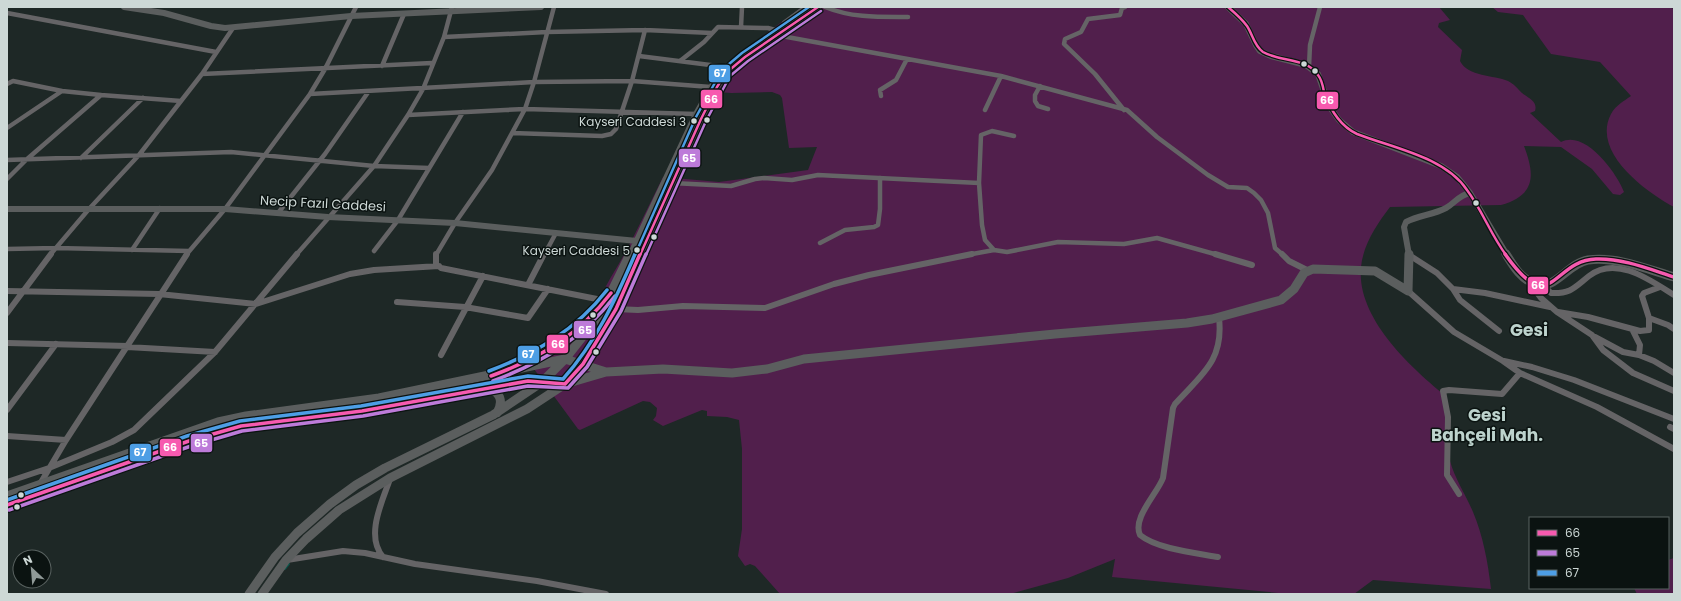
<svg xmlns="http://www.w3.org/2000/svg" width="1681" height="601" viewBox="0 0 1681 601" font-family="Poppins,sans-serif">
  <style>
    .green { fill: #511f4c }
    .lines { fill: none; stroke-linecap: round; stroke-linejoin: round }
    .stream { stroke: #06574c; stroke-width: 2 }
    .street-far1 { stroke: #656466; stroke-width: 4.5 }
    .street { stroke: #656466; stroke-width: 6 }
    .secondary-far1 { stroke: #5b5e5e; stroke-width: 6 }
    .secondary { stroke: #5b5e5e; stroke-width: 9 }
    .bus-1-far1-casing { stroke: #0b1311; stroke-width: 5 }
    .bus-1-casing { stroke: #0b1311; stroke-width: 6 }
    .bus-2-far1-casing { stroke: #0b1311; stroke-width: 5 }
    .bus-2-casing { stroke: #0b1311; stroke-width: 6 }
    .bus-3-far1-casing { stroke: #0b1311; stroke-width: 5 }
    .bus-3-casing { stroke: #0b1311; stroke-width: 6 }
    .bus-1-far1 { stroke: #f75aaf; stroke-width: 2.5 }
    .bus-1 { stroke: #f75aaf; stroke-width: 3.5 }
    .bus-2-far1 { stroke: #bd7bd9; stroke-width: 2.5 }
    .bus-2 { stroke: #bd7bd9; stroke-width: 3.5 }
    .bus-3-far1 { stroke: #4d9ee5; stroke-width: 2.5 }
    .bus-3 { stroke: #4d9ee5; stroke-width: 3.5 }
    .bus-dot { fill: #cdd8d6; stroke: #0b1311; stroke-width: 1.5 }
    .labels { text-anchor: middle; stroke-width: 3; stroke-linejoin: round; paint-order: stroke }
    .bus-label { font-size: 12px; fill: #cdd8d6; stroke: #0b1311; text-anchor: end }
    .street-label { font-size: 13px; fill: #cdd8d6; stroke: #0b1311 }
    .district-label { font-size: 17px; font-weight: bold; fill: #bdd3cd; stroke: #0b1311 }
    .line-badge { stroke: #0b1311; stroke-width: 1.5 }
    .badge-label { font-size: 11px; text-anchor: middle; font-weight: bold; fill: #fff }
  </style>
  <rect width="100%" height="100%" fill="#1e2826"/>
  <path class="green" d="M802,7h637l11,13 -11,3 -1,4 24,23 -2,11c8,16 34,14 48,20 6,3 9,7 14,12 6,5 16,8 13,18l-5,2 31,29c24,-13 56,31 63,50l-4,3 -7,-1 -21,-25 -31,-22 -37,-1c11,29 12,49 -23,59l-111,2c-13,17 -27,38 -29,60 -5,51 50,101 86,130 1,19 -1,47 3,64 5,18 16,34 23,51 10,24 15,50 18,77l-118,-9 -19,14h-65l-177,-17 3,-18 -47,19 -58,16h-230l-25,-28 -5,-2 -5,2 -7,-10 4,-27v-80l-3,-29 -12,-3 -20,-1v-5l-5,-1 -39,16 -10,-6 3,-4 1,-8 -7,-6 -7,-1 -63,29 -2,-1 -55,-75c21,-10 42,-21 60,-37 12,-11 20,-25 28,-40 20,-32 35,-66 52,-100l56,5 89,-12 9,-23 -28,1 -7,-50 -2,-3 -8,-3 -41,1 -25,-2 23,-30z
    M1492,7h176l6,2v198c-28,-15 -83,-55 -63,-93 5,-9 13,-13 20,-18l-31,-34 -49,-8 -28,-39 -25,-3z
    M1674,558v36h-37l-3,-6h34v-28z"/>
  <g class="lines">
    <path class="stream" d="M285,569l4,-5"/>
    <path class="street-far1" d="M825,7c27,11 54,10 83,10
      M7,13l209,39
      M741,27l1,-20
      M776,35l225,41 126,34 30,27 51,38 20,12 19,1 7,5 7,7 7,13 7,35 8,7
      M444,37l103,-5 98,-2 67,3
      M639,56l87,11
      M680,61l24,-19 14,-15 50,1 7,2
      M382,66l22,-52
      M1309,67l1,-22 10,-38
      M202,74l31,-46
      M7,84l6,-3 49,10
      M1040,86l-5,9v6l3,5 10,3
      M310,94l224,-12 98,-1 79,6
      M881,96l-1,-6 16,-10 11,-21
      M985,110l16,-34
      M1124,110l-29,-36 -31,-30 1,-5 16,-7 7,-13 32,-4 2,-7 3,-1
      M408,115l117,-6 171,5
      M7,128l55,-37 39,4
      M512,133l90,3 9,-2 5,-5 16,-48 13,-51
      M1014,136l-22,-5 -11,4 -2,48 3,42 3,15 9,10 13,2 51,-10 66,2 33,-6 61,17
      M81,158l62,-60
      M7,160l224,-8 143,14 55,2
      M7,179l19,-19 75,-65 80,6 21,-27 230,-11
      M672,183l59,3 24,-7 9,-1 28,2 26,-5 161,8
      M278,213l47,-59 44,-63
      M820,243l25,-13 29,-3 4,-2 2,-16v-31
      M7,249l49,-1 133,3
      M132,250l28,-42
      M374,251l24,-31 65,-108
      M50,255l39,-46 50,-54 42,-54
      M186,255l39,-46 85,-115 15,-25 31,-62
      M296,255l78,-89 34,-51 15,-26 21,-52 8,-30
      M436,255l19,-32 37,-53 33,-61 9,-27 20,-75
      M544,255l12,-22
      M967,255l27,-5"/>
    <path class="street" d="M436,254v10l5,4 166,33
      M1215,254l37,11
      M1282,254l7,7 18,9
      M1409,255l28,18 16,16 32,4 65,14
      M1529,282l12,16 16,14 35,23 11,15 30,23 41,18
      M528,285l16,-31
      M1544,286l7,7c20,1 24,-6 38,-17 27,-21 61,4 85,19
      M1453,289l7,11 39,31
      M7,291l152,3 97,10 94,-30 24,-4 65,-4
      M1408,291l46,41 49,29 17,12 77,34 77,42
      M397,302l68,5 63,11 20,-29
      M616,309l22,1 45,-4 82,2 69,-24 35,-9 103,-21
      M1558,312l30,5 52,14 9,-1v-12l-7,-22 2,-3 16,-6
      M7,313l44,-59
      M1649,318l19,7 6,4
      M1632,329l8,16 -1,10
      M1595,337l28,15 16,3 15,6 20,12
      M7,343l121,3
      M127,347l88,5
      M441,355l42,-79
      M1504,361l28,6 42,13 100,39
      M7,410l49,-66
      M1670,427l4,2
      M7,436l59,4
      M7,482l42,-14 63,-26 22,-12 81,-78 82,-98
      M40,484l26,-44 121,-186
      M1459,494l-12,-19 1,-58 -5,-26 6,-1 53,4 18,-21
      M383,557c-18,-21 -1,-55 7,-78
      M1218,557c-22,-4 -61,-8 -78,-22 -8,-17 17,-41 23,-57l10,-70 2,-4c26,-29 49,-43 44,-86
      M287,560l56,-9 22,2 50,11 122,17 69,13"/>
    <path class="secondary-far1" d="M124,7l40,6 47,13 14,2 126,-12 190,-9
      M1228,7l18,17 10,21 4,6 11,5 35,9 12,9 11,32 10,14 14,12 88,34 16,11 13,16 37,62
      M785,23l22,-16
      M7,209h218l103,8 127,6 182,18
      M630,255l66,-141 24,-42 7,-6
      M640,255l61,-136 16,-32 9,-14 19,-16 73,-50
      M1409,255l-5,-28 2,-5c13,-7 27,-7 40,-14 9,-5 13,-13 24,-15"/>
    <path class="secondary" d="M1506,254c8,13 15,25 29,30 19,8 33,-21 53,-24 28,-4 59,9 86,17
      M517,366c31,-14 58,-33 82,-57
      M487,388c13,3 17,13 10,25
      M7,496l211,-74 28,-6 133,-18 186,-39 30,-38 12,-20 23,-47
      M7,505l182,-64 52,-15 121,-15 166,-30 37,3 18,-20 33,-55 24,-55
      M249,594l26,-37 22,-24 33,-29 26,-19 29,-17 108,-53 49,-33 23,-23 41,13
      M262,594l24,-34 20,-21 33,-29 51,-32 137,-69 38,-25 41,-12 57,-3 69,4 35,-4 37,-10 251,-25 132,-11 25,-4 69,-19 13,-11 10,-16 9,-4 62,2 33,20 1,-37"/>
    <defs>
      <path id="bus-1-far1" d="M1228,7c7,6 14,12 19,19 6,9 7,20 16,26 17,10 43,5 55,23 4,5 5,11 6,17 6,17 16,34 33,42 36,14 88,23 110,56 15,20 24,45 39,65
        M640,255l61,-136 16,-32 9,-14 19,-16 73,-50"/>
      <path id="bus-1" d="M1505,254c47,67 47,6 91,5 26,-1 53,10 78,18
        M491,376c49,-18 88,-41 120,-83
        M7,505l182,-64 52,-15 121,-15 166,-30 37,3 18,-20 33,-55 24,-55"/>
      <path id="bus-2-far1" d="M646,255l60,-134 24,-45 18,-15 73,-50"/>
      <path id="bus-2" d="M493,381c50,-19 89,-42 122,-85
        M9,510l182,-64 51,-15 121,-15 165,-30 40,2 19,-21 34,-56 25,-57"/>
      <path id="bus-3-far1" d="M635,255l61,-138 26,-47 20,-17 67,-46"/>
      <path id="bus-3" d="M489,371c47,-18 87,-41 118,-81
        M7,500l180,-64 53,-15 121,-15 167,-30 35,3c33,-37 53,-80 72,-125"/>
    </defs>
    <use href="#bus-1-far1" class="bus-1-far1-casing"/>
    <use href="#bus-1" class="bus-1-casing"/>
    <use href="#bus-2-far1" class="bus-2-far1-casing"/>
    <use href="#bus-2" class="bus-2-casing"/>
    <use href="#bus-3-far1" class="bus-3-far1-casing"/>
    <use href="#bus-3" class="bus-3-casing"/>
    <use href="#bus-1-far1" class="bus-1-far1"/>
    <use href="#bus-1" class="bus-1"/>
    <use href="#bus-2-far1" class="bus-2-far1"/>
    <use href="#bus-2" class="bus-2"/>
    <use href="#bus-3-far1" class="bus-3-far1"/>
    <use href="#bus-3" class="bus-3"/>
  </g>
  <g class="bus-dot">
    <circle cx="1304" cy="64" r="3.5"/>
    <circle cx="1315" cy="71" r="3.5"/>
    <circle cx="707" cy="120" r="3.5"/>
    <circle cx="694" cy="121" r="3.5"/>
    <circle cx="1476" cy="203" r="3.5"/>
    <circle cx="654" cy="237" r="3.5"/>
    <circle cx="637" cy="250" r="3.5"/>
    <circle cx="593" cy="315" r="3.5"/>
    <circle cx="596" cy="352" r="3.5"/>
    <circle cx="21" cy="495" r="3.5"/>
    <circle cx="17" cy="507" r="3.5"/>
  </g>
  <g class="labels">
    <g class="bus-label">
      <text x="686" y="126">Kayseri Caddesi 3</text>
      <text x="630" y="255">Kayseri Caddesi 5</text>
    </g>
    <g class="street-label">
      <text transform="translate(323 203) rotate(3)" y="5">Necip Fazıl Caddesi</text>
    </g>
    <g class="district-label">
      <text x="1529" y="336">Gesi</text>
      <text x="1487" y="421">Gesi<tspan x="1487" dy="20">Bahçeli Mah.</tspan></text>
    </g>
  </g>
  <g class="line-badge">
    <rect x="708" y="64" width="23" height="19" rx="4" fill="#4d9ee5"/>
    <rect x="700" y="89" width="23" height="20" rx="4" fill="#f75aaf"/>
    <rect x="1316" y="91" width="23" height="19" rx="4" fill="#f75aaf"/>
    <rect x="678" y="148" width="23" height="20" rx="4" fill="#bd7bd9"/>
    <rect x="1527" y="276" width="22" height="19" rx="4" fill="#f75aaf"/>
    <rect x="573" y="320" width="23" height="19" rx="4" fill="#bd7bd9"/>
    <rect x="546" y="334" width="23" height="20" rx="4" fill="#f75aaf"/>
    <rect x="517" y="345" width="23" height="19" rx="4" fill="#4d9ee5"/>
    <rect x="190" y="433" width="23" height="20" rx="4" fill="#bd7bd9"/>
    <rect x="159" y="438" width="23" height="19" rx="4" fill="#f75aaf"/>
    <rect x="129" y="443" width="23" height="19" rx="4" fill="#4d9ee5"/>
  </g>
  <g class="badge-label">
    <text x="720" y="77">67</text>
    <text x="711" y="103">66</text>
    <text x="1327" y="104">66</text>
    <text x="689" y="162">65</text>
    <text x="1538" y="289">66</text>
    <text x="585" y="334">65</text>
    <text x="558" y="348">66</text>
    <text x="528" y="358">67</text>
    <text x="201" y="447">65</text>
    <text x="170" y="451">66</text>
    <text x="140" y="456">67</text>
  </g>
  <rect width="1681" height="601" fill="none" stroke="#cdd8d6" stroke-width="16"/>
  <rect x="1529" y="517" width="140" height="72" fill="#0b1311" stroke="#596260"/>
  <rect x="1537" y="530" width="20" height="6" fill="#f75aaf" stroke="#596260"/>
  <text x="1565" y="537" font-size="12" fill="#cdd8d6">66</text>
  <rect x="1537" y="550" width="20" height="6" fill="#bd7bd9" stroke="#596260"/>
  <text x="1565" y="557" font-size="12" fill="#cdd8d6">65</text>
  <rect x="1537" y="570" width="20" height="6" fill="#4d9ee5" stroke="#596260"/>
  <text x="1565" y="577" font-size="12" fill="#cdd8d6">67</text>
  <g transform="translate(32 569) rotate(334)"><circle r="19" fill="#0b1311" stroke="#596260"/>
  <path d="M0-3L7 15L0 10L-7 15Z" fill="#909a98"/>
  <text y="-6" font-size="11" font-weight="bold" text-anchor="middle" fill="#cdd8d6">N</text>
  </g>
</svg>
